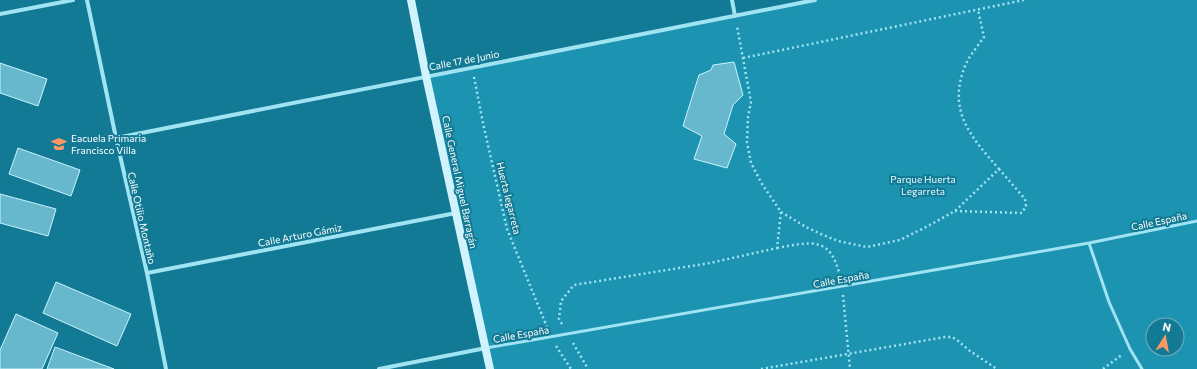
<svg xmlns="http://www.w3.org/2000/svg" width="1197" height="369" viewBox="0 0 1197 369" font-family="Commissioner,sans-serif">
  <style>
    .green { fill: #1c94b1; fill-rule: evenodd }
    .building { fill: #67b8cc; stroke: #c8f3fd }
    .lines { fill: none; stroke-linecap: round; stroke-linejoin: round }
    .path { stroke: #a0e3f3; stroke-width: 2.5; stroke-dasharray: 2 3; stroke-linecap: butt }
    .service { stroke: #a0e3f3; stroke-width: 3 }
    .minor { stroke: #a0e3f3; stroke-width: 4 }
    .secondary { stroke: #d0f3fd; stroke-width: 8 }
    .labels { text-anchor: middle; stroke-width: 4; stroke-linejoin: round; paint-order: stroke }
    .street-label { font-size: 10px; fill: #fff; stroke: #127a94 }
    .poi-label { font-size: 10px; fill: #fff; stroke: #127a94; text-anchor: start }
    .park-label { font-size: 10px; fill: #e4f9fe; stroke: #127a94 }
  </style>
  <rect width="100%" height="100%" fill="#127a94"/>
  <path class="green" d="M815,0h382v369h-707l-64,-293zM1153,325h24v24h-24z"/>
  <path class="building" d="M734,62l9,33 -10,10 -9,29 12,10 -9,24 -33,-9 8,-23 -19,-10 16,-51 12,-5 2,-5z
    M0,63l47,16 -9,27 -38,-13z
    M18,148l62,22 -9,26 -62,-22z
    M0,194l56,15 -8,27 -48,-13z
    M56,282l75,32 -14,32 -74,-33z
    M16,314l42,19 -16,36h-42v-19z
    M55,347l59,22h-67z"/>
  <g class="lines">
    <path class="path" d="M743,58l281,-58
      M474,77l9,46 24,106 40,98
      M955,211l67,2 4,-7 -1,-7 -26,-30
      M781,212l25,15 15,7 17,7 29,6 33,-7 28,-14 27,-15 44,-42c-28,-32 -52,-58 -34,-103 4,-10 13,-20 19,-29l-6,-27
      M777,248c34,-6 54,-13 63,29
      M843,295l7,74
      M562,324l-3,-5 2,-18 13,-16 136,-22 67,-15 4,-36 -19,-28 -11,-21 -4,-21 1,-25 3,-15 -14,-76
      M573,343l15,26
      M556,346l15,23
      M761,369l184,-32h7l5,3 13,11 27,18
      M1103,369l20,-15"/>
    <path class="service" d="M1089,243l20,59 21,47 12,20
      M486,348l603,-105 108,-22"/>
    <path class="minor" d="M87,0l29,138 31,135 19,96
      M732,0l3,16
      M0,14l73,-14
      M116,138l699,-138
      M147,273l309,-60
      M379,369l107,-21"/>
    <path class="secondary" d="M411,0l15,76 64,293"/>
  </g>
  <defs>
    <symbol id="school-bare" viewBox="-9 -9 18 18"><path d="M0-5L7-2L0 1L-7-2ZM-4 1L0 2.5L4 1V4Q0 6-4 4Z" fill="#ff9962" stroke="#127a94" stroke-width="2.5" paint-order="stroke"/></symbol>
  </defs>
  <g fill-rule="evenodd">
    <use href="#school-bare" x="48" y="133" width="22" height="22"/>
  </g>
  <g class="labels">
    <g class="street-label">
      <text transform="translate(464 60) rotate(-11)" y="4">Calle 17 de Junio</text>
      <text transform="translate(460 182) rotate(78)" y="4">Calle General Miguel Barragán</text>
      <text transform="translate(509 198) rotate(76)" y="4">Huerta legarreta</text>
      <text transform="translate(142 218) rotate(77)" y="4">Calle Otilio Montaño</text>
      <text transform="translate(1159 221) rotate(-12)" y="4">Calle España</text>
      <text transform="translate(300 235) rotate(-11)" y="4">Calle Arturo Gámiz</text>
      <text transform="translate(841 279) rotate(-10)" y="4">Calle España</text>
      <text transform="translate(521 334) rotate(-10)" y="4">Calle España</text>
    </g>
    <g class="poi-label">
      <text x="71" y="142">Eacuela Primaria<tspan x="71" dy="12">Francisco Villa</tspan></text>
    </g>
    <g class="park-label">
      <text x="923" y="183">Parque Huerta<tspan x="923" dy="12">Legarreta</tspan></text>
    </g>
  </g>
  <g transform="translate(1165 337) rotate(11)"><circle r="19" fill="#127a94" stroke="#71afbf"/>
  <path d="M0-3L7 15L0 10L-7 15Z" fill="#ff9962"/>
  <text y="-6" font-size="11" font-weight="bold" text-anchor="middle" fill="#ffffff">N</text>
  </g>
</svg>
